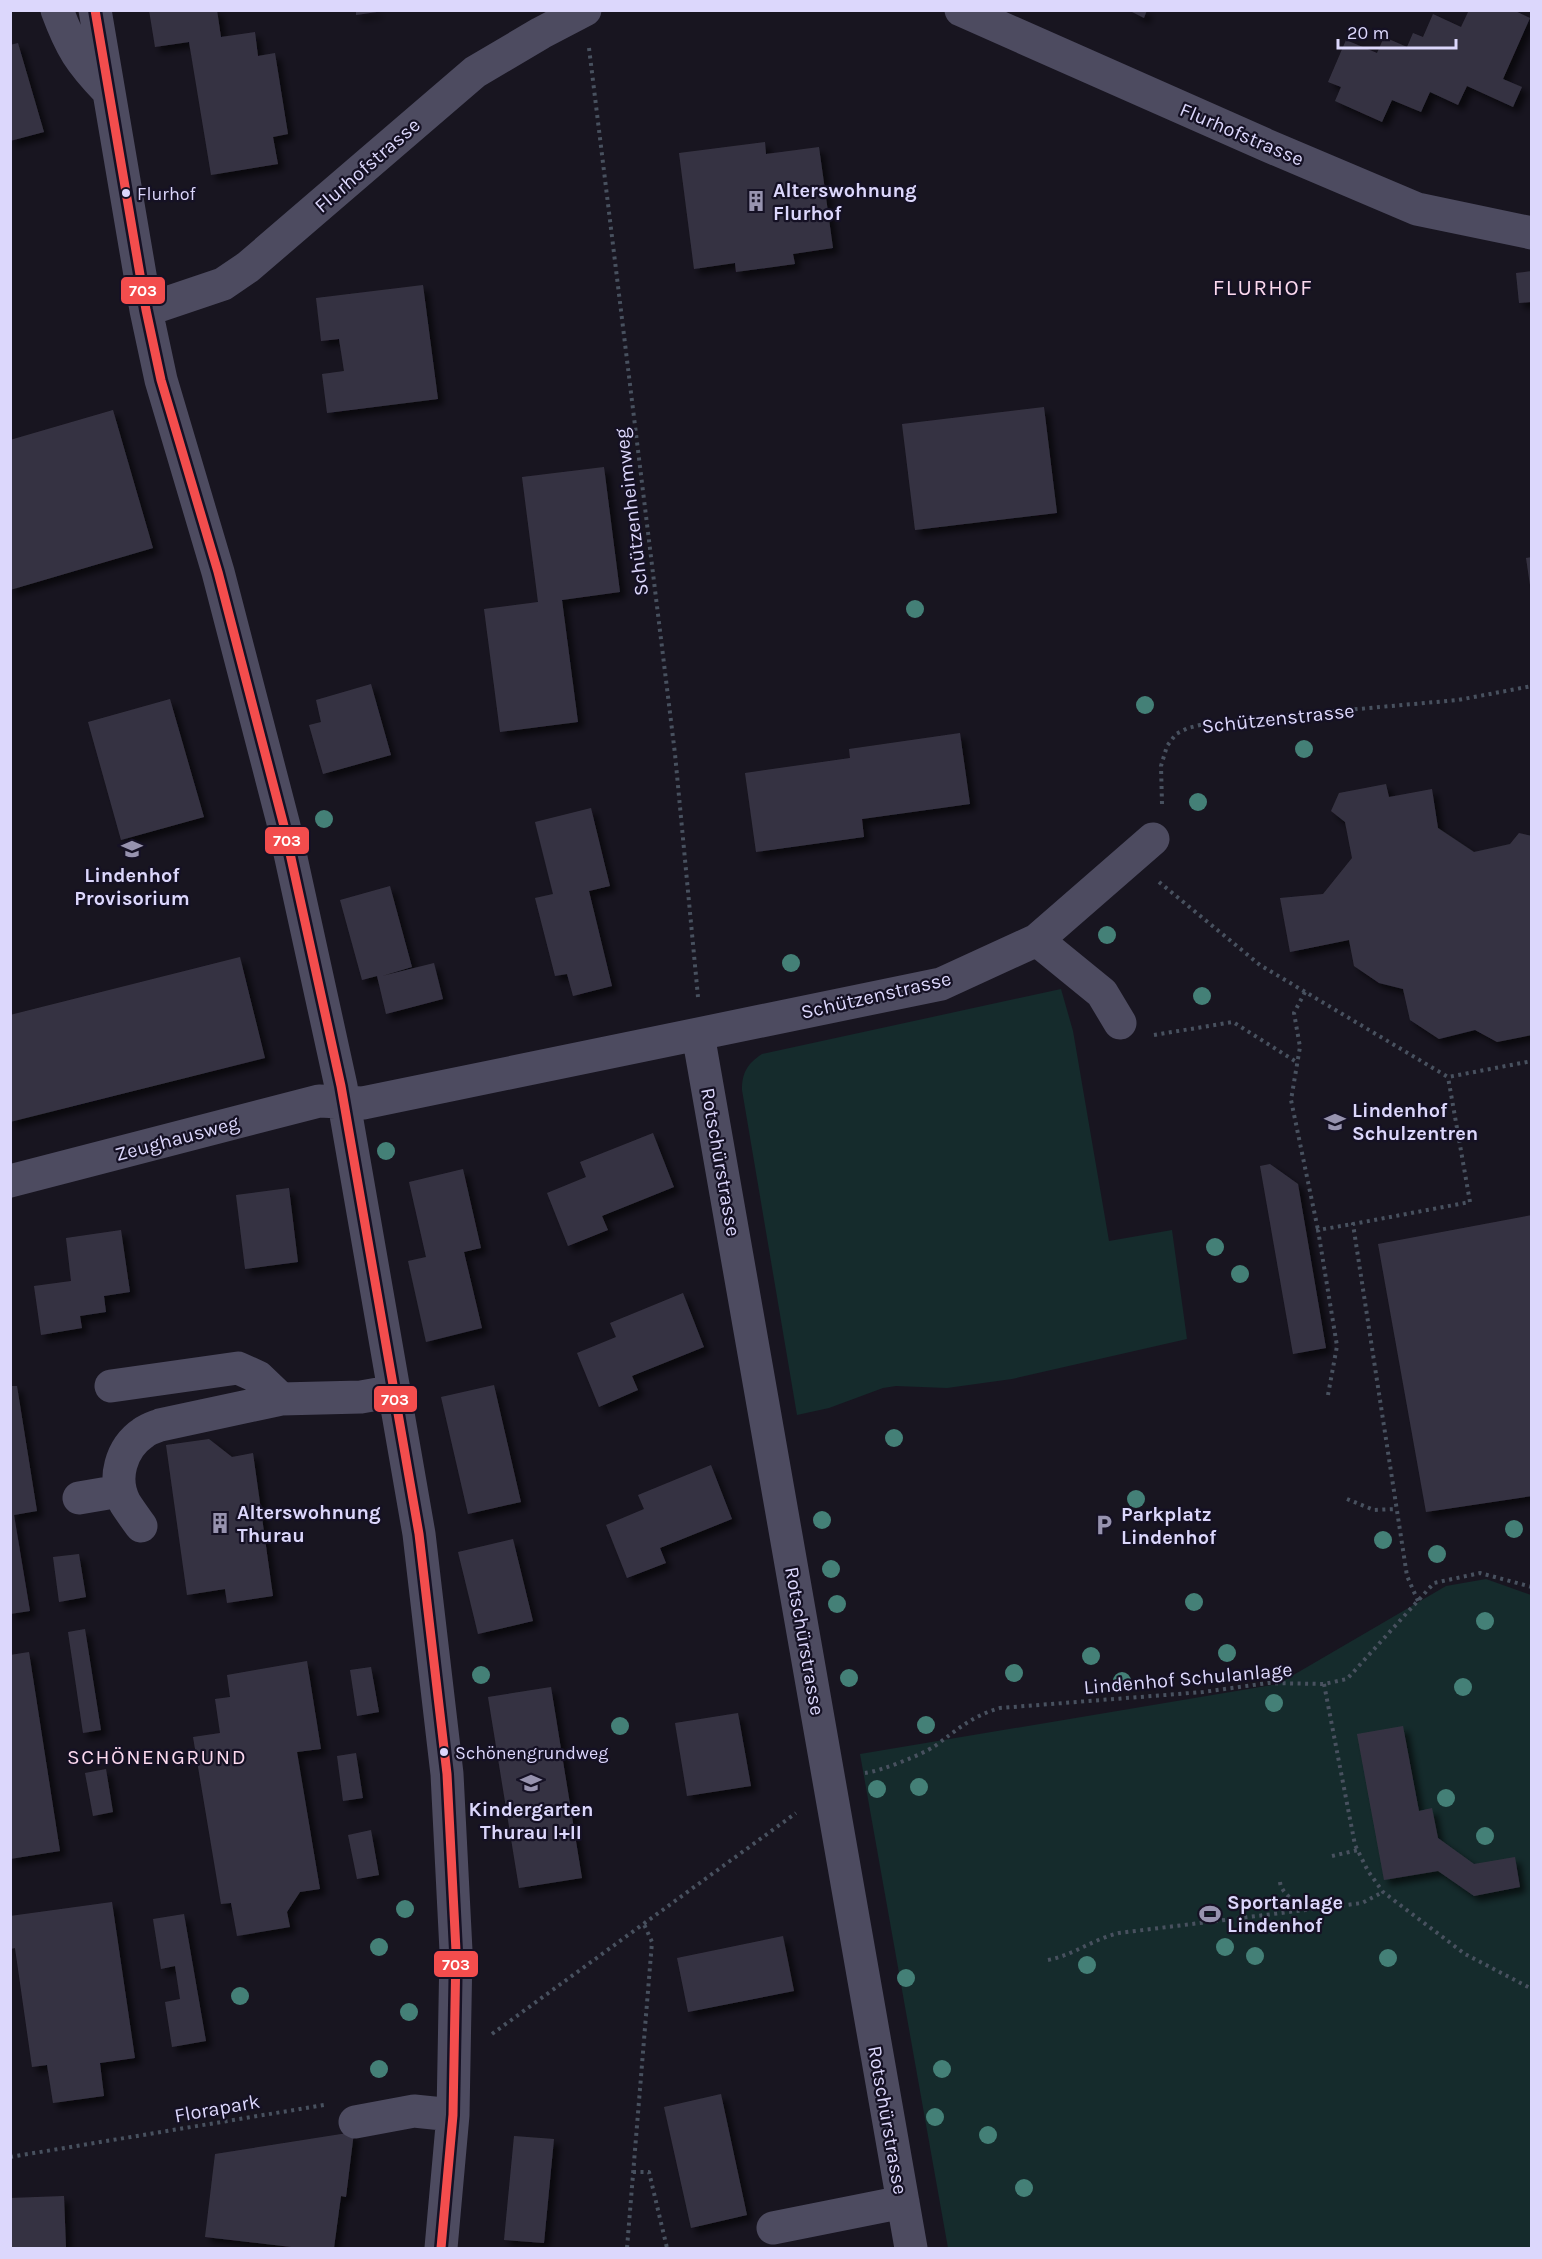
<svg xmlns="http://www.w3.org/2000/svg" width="1542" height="2259" viewBox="0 0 1542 2259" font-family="Karla,sans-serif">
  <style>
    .green { fill: #152b2c }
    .building { fill: #363342; filter: url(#shadow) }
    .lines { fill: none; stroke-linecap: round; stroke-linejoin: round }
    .path { stroke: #48515f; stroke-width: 4; stroke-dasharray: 3 4.5; stroke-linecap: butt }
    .minor { stroke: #4d4b60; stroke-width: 33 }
    .bus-1-casing { stroke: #151124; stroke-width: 14 }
    .bus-1 { stroke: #f34d4d; stroke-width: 9 }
    .tree { fill: #448077 }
    .bus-dot { fill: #dcd7fc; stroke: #151124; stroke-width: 2 }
    .labels { text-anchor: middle; stroke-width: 4.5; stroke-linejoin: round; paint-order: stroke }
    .bus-label { font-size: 18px; fill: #dcd7fc; stroke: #151124; text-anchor: start }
    .street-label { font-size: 20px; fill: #dcd7fc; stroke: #151124 }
    .poi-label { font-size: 20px; font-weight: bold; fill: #dcd7fc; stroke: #151124; text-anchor: start }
    .neighbourhood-label { font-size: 21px; letter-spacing: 1.5px; fill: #fcd9ee; stroke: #151124 }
    .quarter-label { font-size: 22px; letter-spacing: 1.5px; fill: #fcd9ee; stroke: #151124 }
    .line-badge { stroke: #151124; stroke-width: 2 }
    .badge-label { font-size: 16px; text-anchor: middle; font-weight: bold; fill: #fff }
  </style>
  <defs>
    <filter id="shadow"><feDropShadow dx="5.5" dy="5.5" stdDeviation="3" flood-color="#0009"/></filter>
  </defs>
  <rect width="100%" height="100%" fill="#181520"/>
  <path class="green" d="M1061,989l12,42 36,210 63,-11 15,109 -175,40 -65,9 -51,-2 -13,2 -54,20 -32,7 -55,-325c0,-17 5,-26 20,-36z
    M1486,1579l45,16v653h-583l-88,-494 418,-70 168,-98z"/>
  <path class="building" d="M149,10h68l4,27 34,-5 3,24 17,-3 13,81 -15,3 5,27 -67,11 -22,-133 -34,5z
    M356,10h21v2l-21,3z
    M1128,10h19l-3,8z
    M1469,10h44l17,8 -27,61 19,8 -9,20 -46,-21 -9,19 -28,-13 -9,20 -29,-12 -10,22 -47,-21 6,-14 -13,-5 18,-42 31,13 7,-16 23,10 6,-14 10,4 10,-23 28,13z
    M18,43l26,89 -34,9v-96z
    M765,142l1,12 53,-7 14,101 -40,6 2,10 -59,8 -1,-9 -41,6 -15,-116z
    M1532,271v31l-13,1 -3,-30z
    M423,285l15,114 -111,14 -5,-39 22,-3 -5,-32 -18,2 -5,-43z
    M1044,407l13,106 -142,17 -13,-106z
    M113,410l40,138 -143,42v-150z
    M604,467l16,125 -58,8 16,122 -78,10 -16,-123 54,-7 -16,-125z
    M1532,557v28h-2l-4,-27z
    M371,684l20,71 -68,19 -14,-49 12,-3 -5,-22z
    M170,699l34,118 -83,23 -33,-118z
    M960,733l10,71 -108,15 2,18 -108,15 -11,-79 105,-15 -1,-9z
    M1386,784l3,13 43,-8 6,39 36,24 36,-8 9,-11 13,3v199l-35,7 -22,-12 -36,9 -29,-19 -7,-31 -24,-6 -25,-17 -5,-26 -59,12 -10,-54 43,-4 29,-36 -7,-36 -14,-11 8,-18z
    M591,808l19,78 -21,5 23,95 -39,10 -6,-22 -12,2 -20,-78 18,-4 -18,-72z
    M390,886l22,81 -30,9 52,-13 9,36 -57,15 -9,-38 -15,4 -22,-80z
    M240,957l25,101 -255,64v-107z
    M653,1133l21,54 -72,29 6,14 -40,16 -21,-53 39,-16 -6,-15z
    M1270,1164l28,20 28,164 -33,6 -33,-188z
    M463,1169l18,79 -17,4 18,76 -56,14 -18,-81 18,-4 -17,-75z
    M289,1188l9,74 -53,7 -9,-74z
    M1532,1215v281l-106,16 -48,-268z
    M121,1230l9,62 -26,4 2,16 -26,4 2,12 -41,7 -7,-49 37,-5 -5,-43z
    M683,1293l21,54 -72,29 6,14 -39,17 -22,-54 39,-16 -6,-14z
    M494,1385l27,117 -53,12 -27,-117z
    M10,1386h7l20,125 -23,4 16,96 -20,3z
    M209,1439l23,18 21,-4 20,143 -46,7 -2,-14 -38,6 -21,-150z
    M711,1465l21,54 -72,29 6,15 -39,15 -21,-53 38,-16 -6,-14z
    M513,1539l20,82 -55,13 -20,-82z
    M79,1554l7,43 -27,5 -6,-45z
    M85,1629l16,101 -18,3 -15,-101z
    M29,1652l31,199 -50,8v-204z
    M307,1661l14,88 -24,3 23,137 -20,3 -13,20 3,15 -53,9 -6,-33 -10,1 -28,-167 27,-4 -5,-34 15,-2 -3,-22z
    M371,1667l8,45 -22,4 -7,-46z
    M551,1687l31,191 -63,10 -31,-191z
    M738,1713l13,73 -64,10 -12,-73z
    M1403,1726l16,85 13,-3 6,30 36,26 41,-7 5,30 -46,9 -36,-25 -54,9 -27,-146z
    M356,1753l7,45 -20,3 -6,-45z
    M106,1769l7,43 -20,4 -8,-43z
    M371,1830l8,45 -22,4 -9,-44z
    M112,1902l23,156 -35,5 4,33 -51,7 -6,-38 -15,2 -17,-119 -5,1v-33z
    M184,1914l22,127 -34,6 -7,-45 15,-3 -5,-33 -14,3 -8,-50z
    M783,1936l11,55 -106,21 -11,-54z
    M721,2094l26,121 -56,13 -27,-121z
    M354,2132l-8,65 -5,-1 -7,52h-34l-95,-11 10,-83z
    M514,2136l40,3 -10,104 -40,-3z
    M64,2196l2,52h-56v-50z"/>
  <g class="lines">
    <path class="path" d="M589,48l86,706 23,243
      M1162,804l-1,-38 6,-20 9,-12 12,-6 12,-3 69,-8 189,-17 74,-14
      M1159,882l101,83 188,112 84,-16
      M1305,992l-11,21 6,34 -9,53 27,130
      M1154,1035l79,-13 65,41
      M1328,1395l9,-49 -19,-116 35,-6
      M1347,1499l27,11 22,-1
      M1418,1601l-11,-25 -54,-352 117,-22 -22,-125
      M1324,1684l31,161 13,26 15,21 82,62 67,35
      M865,1773c16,-2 56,-18 70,-27 23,-17 37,-30 65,-38l203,-16 65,-9 56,1 23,-5 87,-96 46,-10 52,14
      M1332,1856l26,-6
      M1280,1882c1,12 16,17 18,29
      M1048,1960c26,-5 45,-21 71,-27l243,-30 21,-11
      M492,2034l304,-221
      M10,2157l314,-52
      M633,2172h16l18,76
      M627,2248l25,-306 -9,-20"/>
    <path class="minor" d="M57,10c14,38 23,52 51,81
      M95,10l51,300 15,70 57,192 66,254 57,260 78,448 28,240 9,177 -3,164 -12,133
      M961,10l305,135 151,64 115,24
      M146,310l77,-26 25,-17 227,-195 66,-39 44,-23
      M1037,940l65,53 18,30
      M698,1034l213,1214
      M10,1181l309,-80 44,2 578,-119 96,-44 116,-101
      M111,1386l127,-18 20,9 23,22
      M79,1498l41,-7
      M141,1526c-5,-7 -11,-15 -16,-23 -13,-24 -4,-55 18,-70 5,-4 12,-6 17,-8l121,-26 80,-2 34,-6
      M355,2122l59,-11 39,4
      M773,2228l130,-26"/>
    <defs>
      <path id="bus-1" d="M95,10l51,300 15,70 57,192 66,254 57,260 78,448 28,240 9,177 -3,164 -12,133"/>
    </defs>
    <use href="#bus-1" class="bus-1-casing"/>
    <use href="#bus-1" class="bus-1"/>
  </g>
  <g class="tree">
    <circle cx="915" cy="609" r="9"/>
    <circle cx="1145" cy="705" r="9"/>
    <circle cx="1304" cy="749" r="9"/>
    <circle cx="1198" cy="802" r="9"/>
    <circle cx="324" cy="819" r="9"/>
    <circle cx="1107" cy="935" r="9"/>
    <circle cx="791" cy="963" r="9"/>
    <circle cx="1202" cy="996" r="9"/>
    <circle cx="386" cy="1151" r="9"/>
    <circle cx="1215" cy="1247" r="9"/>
    <circle cx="1240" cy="1274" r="9"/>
    <circle cx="894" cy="1438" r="9"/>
    <circle cx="1136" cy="1499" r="9"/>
    <circle cx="822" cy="1520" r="9"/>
    <circle cx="1514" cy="1529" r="9"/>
    <circle cx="1383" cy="1540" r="9"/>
    <circle cx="1437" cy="1554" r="9"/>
    <circle cx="831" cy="1569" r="9"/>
    <circle cx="1194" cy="1602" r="9"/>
    <circle cx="837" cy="1604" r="9"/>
    <circle cx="1485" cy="1621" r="9"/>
    <circle cx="1227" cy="1653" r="9"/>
    <circle cx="1091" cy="1656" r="9"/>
    <circle cx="1014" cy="1673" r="9"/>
    <circle cx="481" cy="1675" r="9"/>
    <circle cx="849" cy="1678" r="9"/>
    <circle cx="1122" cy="1681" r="9"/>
    <circle cx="1463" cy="1687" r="9"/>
    <circle cx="1274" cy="1703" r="9"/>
    <circle cx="926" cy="1725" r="9"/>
    <circle cx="620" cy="1726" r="9"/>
    <circle cx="919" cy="1787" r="9"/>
    <circle cx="877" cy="1789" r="9"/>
    <circle cx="1446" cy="1798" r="9"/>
    <circle cx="1485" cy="1836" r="9"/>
    <circle cx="405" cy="1909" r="9"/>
    <circle cx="379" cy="1947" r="9"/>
    <circle cx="1225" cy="1947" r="9"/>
    <circle cx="1255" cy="1956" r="9"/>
    <circle cx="1388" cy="1958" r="9"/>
    <circle cx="1087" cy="1965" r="9"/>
    <circle cx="906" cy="1978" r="9"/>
    <circle cx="240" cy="1996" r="9"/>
    <circle cx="409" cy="2012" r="9"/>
    <circle cx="379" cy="2069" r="9"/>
    <circle cx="942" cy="2069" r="9"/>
    <circle cx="935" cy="2117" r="9"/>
    <circle cx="988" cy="2135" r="9"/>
    <circle cx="1024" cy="2188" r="9"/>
  </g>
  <defs>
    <symbol id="building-bare" viewBox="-9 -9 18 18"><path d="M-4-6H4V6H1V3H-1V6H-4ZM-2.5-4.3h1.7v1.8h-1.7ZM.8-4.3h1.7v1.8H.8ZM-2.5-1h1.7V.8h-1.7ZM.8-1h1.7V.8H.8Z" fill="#9793af" stroke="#151124" stroke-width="2.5" paint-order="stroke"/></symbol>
    <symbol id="school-bare" viewBox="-9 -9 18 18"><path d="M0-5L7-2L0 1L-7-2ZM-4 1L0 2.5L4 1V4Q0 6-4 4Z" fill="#9793af" stroke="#151124" stroke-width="2.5" paint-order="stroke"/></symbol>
    <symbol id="parking-bare" viewBox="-9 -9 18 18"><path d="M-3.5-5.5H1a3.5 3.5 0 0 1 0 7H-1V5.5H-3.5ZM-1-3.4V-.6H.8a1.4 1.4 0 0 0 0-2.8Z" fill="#9793af" stroke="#151124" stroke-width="2.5" paint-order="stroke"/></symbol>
    <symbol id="stadium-bare" viewBox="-9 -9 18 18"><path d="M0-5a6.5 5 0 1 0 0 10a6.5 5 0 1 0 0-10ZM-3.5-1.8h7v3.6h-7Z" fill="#9793af" stroke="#151124" stroke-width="2.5" paint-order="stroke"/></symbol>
  </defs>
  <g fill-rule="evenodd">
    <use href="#building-bare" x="741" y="186" width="30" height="30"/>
    <use href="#school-bare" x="117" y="834" width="30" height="30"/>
    <use href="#school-bare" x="1320" y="1107" width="30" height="30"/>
    <use href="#building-bare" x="205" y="1508" width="30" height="30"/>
    <use href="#parking-bare" x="1089" y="1510" width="30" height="30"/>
    <use href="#school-bare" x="516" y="1768" width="30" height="30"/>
    <use href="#stadium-bare" x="1195" y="1899" width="30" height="30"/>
  </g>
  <g class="bus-dot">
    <circle cx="126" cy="193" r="5"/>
    <circle cx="444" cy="1752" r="5"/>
  </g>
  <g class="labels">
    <g class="bus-label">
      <text x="137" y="200">Flurhof</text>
      <text x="455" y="1759">Schönengrundweg</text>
    </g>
    <g class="street-label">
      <text transform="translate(1242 134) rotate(23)" y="7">Flurhofstrasse</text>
      <text transform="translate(367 165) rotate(-41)" y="7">Flurhofstrasse</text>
      <text transform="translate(631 512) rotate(-97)" y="7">Schützenheimweg</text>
      <text transform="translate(1278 718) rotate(-6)" y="7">Schützenstrasse</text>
      <text transform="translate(876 995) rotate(-13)" y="7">Schützenstrasse</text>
      <text transform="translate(177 1138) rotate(-15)" y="7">Zeughausweg</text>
      <text transform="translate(721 1162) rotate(80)" y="7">Rotschürstrasse</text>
      <text transform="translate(805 1641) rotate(80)" y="7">Rotschürstrasse</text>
      <text transform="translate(1188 1678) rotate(-5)" y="7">Lindenhof Schulanlage</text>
      <text transform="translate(217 2108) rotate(-10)" y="7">Florapark</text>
      <text transform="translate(888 2120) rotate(80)" y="7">Rotschürstrasse</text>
    </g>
    <g class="poi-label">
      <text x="773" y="197">Alterswohnung<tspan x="773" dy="23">Flurhof</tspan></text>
      <text x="132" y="882" text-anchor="middle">Lindenhof<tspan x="132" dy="23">Provisorium</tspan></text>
      <text x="1352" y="1117">Lindenhof<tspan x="1352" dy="23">Schulzentren</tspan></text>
      <text x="237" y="1519">Alterswohnung<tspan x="237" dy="23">Thurau</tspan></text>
      <text x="1121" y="1521">Parkplatz<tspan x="1121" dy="23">Lindenhof</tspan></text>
      <text x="531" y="1816" text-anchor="middle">Kindergarten<tspan x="531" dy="23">Thurau I+II</tspan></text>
      <text x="1227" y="1909">Sportanlage<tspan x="1227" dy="23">Lindenhof</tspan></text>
    </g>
    <g class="neighbourhood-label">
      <text x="157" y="1764">SCHÖNENGRUND</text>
    </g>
    <g class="quarter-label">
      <text x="1263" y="295">FLURHOF</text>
    </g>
  </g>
  <g class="line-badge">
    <rect x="120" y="276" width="46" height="29" rx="6" fill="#f34d4d"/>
    <rect x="264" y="826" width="46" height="29" rx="6" fill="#f34d4d"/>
    <rect x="373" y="1385" width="45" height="28" rx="6" fill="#f34d4d"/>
    <rect x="433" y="1950" width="46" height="28" rx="6" fill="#f34d4d"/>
  </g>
  <g class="badge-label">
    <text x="143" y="296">703</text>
    <text x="287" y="846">703</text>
    <text x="395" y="1405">703</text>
    <text x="456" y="1970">703</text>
  </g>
  <rect width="1542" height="2259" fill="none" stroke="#dcd7fc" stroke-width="24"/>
  <path d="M1338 39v9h118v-9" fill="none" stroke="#dcd7fc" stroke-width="3"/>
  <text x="1347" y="39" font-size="18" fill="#dcd7fc" stroke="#151124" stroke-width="4.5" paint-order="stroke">20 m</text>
</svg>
